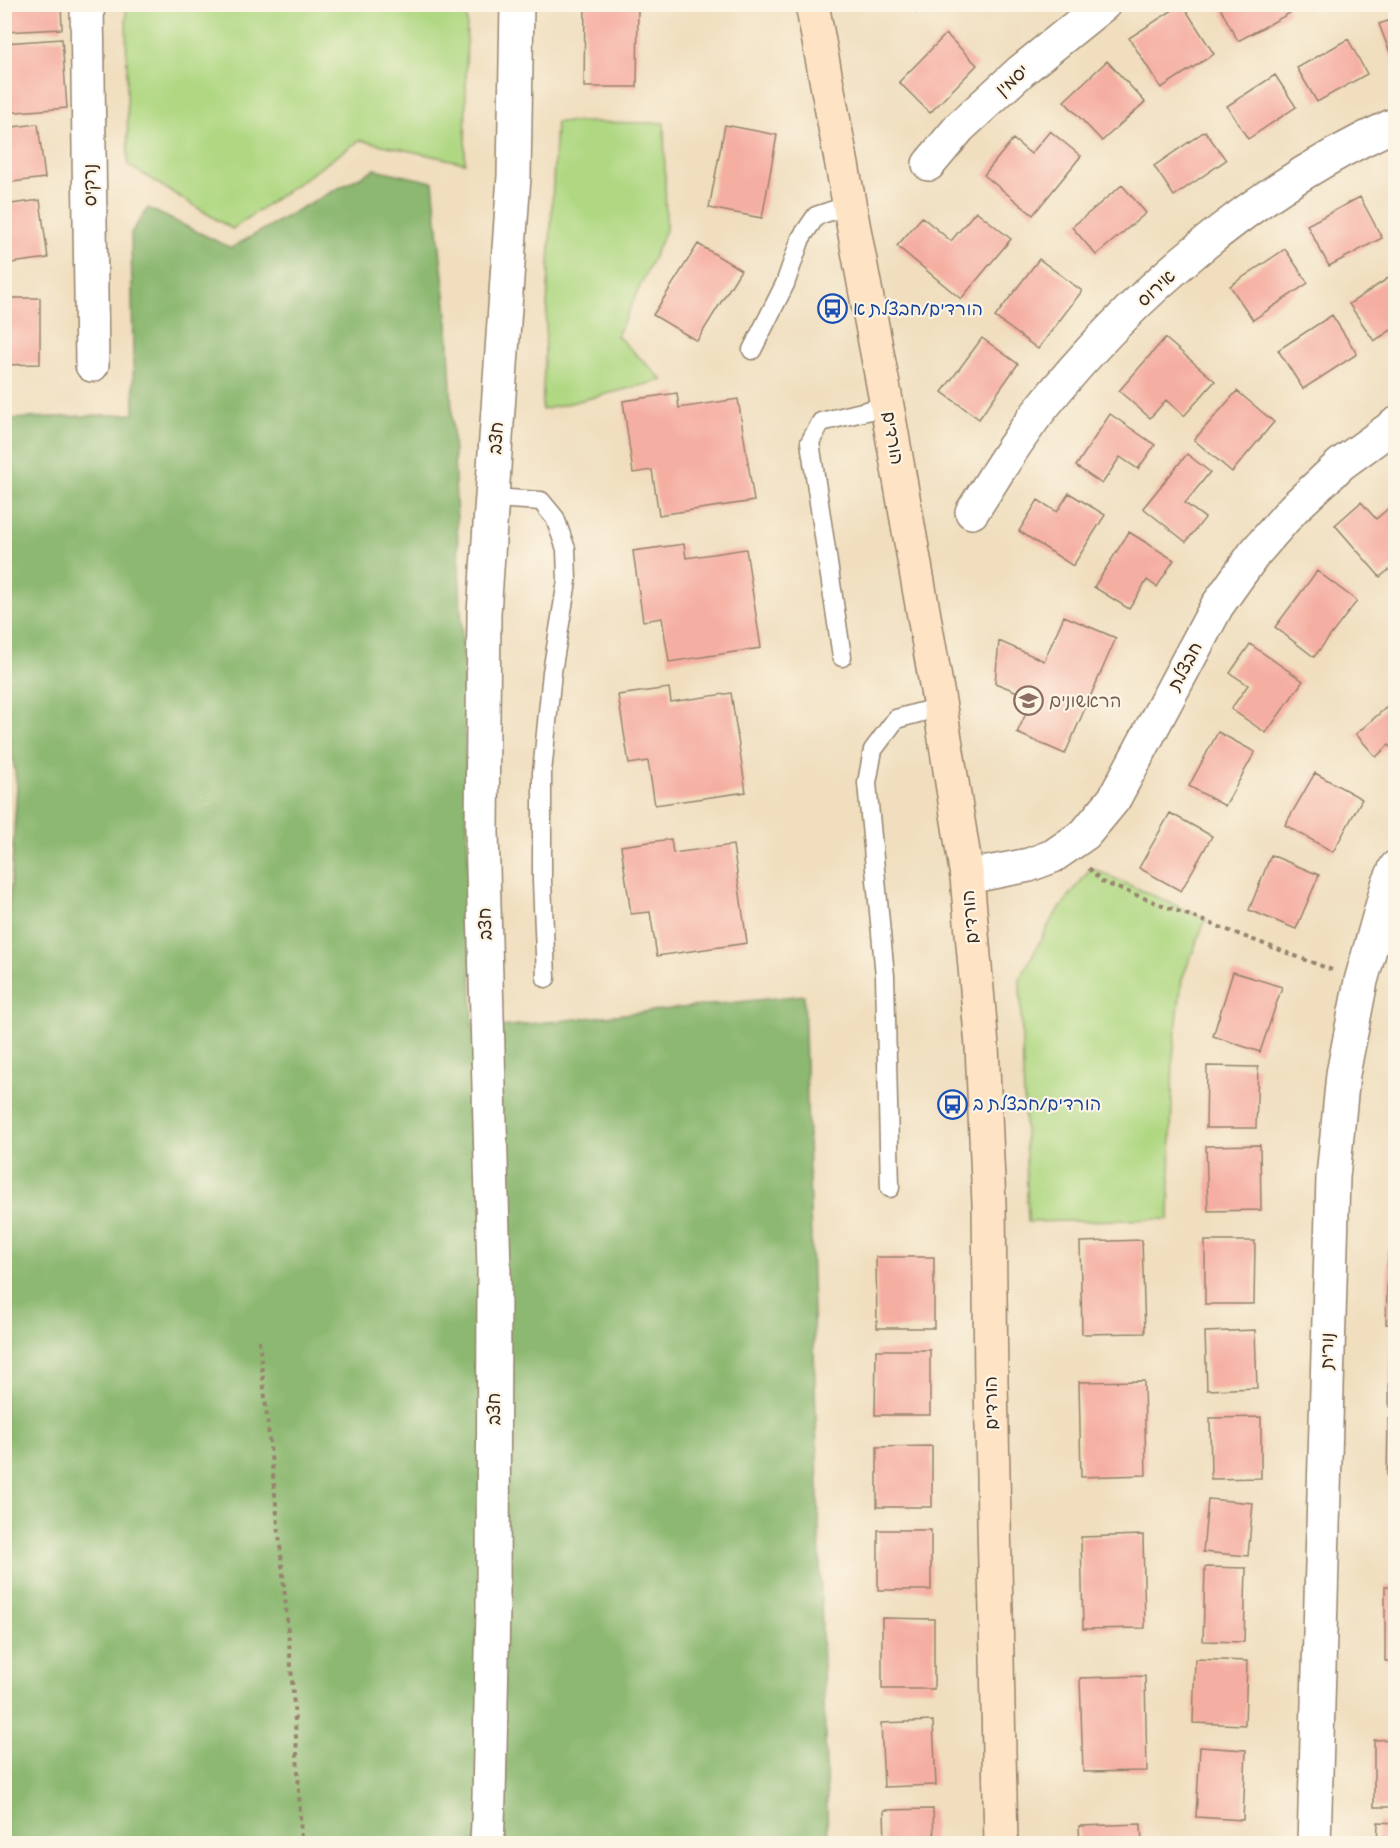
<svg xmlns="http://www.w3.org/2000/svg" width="1400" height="1848" viewBox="0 0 1400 1848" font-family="Itim,'Playpen Sans Hebrew',sans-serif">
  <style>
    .green { fill: #b0d883; stroke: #768150; stroke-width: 1.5 }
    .forest { fill: #8cb871; stroke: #647148; stroke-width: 1.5 }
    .building { fill: #f5afa2 }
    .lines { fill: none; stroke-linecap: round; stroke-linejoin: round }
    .lane-casing { stroke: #96846e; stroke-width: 21 }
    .street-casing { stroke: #96846e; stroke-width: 36 }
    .secondary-casing { stroke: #96846e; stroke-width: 36 }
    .path { stroke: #96846e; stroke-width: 4; stroke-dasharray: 4.5 4.5; stroke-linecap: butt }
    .lane { stroke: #fff; stroke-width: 18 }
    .street { stroke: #fff; stroke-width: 33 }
    .secondary { stroke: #fee4c5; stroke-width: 33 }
    .labels { text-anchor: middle; stroke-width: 4.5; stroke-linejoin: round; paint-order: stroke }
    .street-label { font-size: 18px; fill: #3b2a1e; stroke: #fcf5e5 }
    .transit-label { font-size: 18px; fill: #164399; stroke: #fcf5e5; text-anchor: start }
    .education-label { font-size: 18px; fill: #785e54; stroke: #fcf5e5; text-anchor: start }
  </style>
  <rect width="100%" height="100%" fill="#fcf5e5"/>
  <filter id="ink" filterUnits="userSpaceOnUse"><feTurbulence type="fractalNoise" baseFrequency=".0167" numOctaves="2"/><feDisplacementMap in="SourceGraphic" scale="12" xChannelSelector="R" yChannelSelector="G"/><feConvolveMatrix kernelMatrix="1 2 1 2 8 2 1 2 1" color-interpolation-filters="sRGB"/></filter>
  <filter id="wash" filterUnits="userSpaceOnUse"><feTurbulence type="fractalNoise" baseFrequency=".008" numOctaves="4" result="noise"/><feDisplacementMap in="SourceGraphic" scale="24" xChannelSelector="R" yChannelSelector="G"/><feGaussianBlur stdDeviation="1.35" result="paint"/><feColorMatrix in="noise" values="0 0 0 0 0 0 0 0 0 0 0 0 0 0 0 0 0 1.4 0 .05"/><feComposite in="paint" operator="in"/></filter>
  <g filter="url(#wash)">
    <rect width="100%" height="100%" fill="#f0debe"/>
    <path class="green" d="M126,5h341l-2,158 -105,-23 -128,89 -104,-64z
      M556,122l108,1 2,107 -49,106 46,44 -121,30z
      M1091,868l115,51 -24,60 -9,77 -4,163 -141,3 -8,-243 32,-60z"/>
    <path class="forest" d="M375,169l58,13 15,142 14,309 11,397 331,-35 24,848h-823l-1,-854 13,-203 -13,-84v-283l130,-5 -3,-181 17,-25 83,40 72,-41z"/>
    <g id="blocks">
      <path class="building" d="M4,4h57l1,25 -58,3z
        M585,4h53l-1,83h-53z
        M1182,4l32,50 -53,34 -32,-50z
        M1218,4h68l4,9 -52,28z
        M1304,4h13l-11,6z
        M907,5h16l-7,7z
        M1396,18v48h-1l-16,-42z
        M946,34l31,31 -47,48 -31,-31z
        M62,39l5,69 -63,5v-70z
        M1348,39l19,35 -50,28 -20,-34z
        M1107,61l38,41 -43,39 -38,-40z
        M1275,75l21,32 -48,32 -21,-33z
        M38,124l7,54 -41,5v-55z
        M725,125l52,10 -15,83 -53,-10z
        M1050,131l31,25 -48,59 -49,-40 29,-36 18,15z
        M1205,131l21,29 -52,36 -20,-30z
        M1122,185l24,28 -50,42 -24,-28z
        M1360,197l22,41 -53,28 -22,-41z
        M40,200l8,58 -44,6v-59z
        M976,211l35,28 -50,60 -64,-53 25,-29 29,24z
        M698,244l43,26 -44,71 -44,-26z
        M1285,249l23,34 -55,37 -23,-34z
        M1039,259l43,32 -44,58 -43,-32z
        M1396,273v54l-22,14 -25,-37z
        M4,298h36v66l-36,1z
        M1332,315l25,39 -54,35 -25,-39z
        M982,338l36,26 -39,55 -37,-27z
        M1165,338l50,43 -31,35 -18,-16 -16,18 -31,-27z
        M1237,391l37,31 -42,50 -38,-32z
        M677,393l2,15 59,-9 16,102 -95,14 -7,-45 -19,3 -10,-72z
        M1110,414l45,31 -17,24 -18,-12 -18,27 -26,-18z
        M1187,454l23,18 -25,31 20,15 -19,24 -43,-34z
        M1069,493l36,22 -32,51 -54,-35 19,-31 19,12z
        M1361,502l15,17 20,-17v62l-16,13 -45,-52z
        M1129,532l45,28 -17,27 -10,-7 -18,29 -35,-22z
        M684,544l2,14 60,-9 15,99 -92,14 -7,-44 -19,3 -10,-70z
        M1317,571l40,30 -43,56 -39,-30z
        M1064,616l52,22 -51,116 -48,-21 16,-35 -38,-15 4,-42 45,20z
        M1250,644l53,37 -37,52 -35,-24 17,-24 -18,-12z
        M669,688l2,14 60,-9 15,99 -91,13 -7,-44 -19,3 -11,-69z
        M1396,699v53l-7,-7 -13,12 -20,-23z
        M1218,732l37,20 -30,54 -36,-20z
        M1315,773l47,26 -29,53 -48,-27z
        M1170,813l42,23 -31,55 -42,-23z
        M671,839l2,14 60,-8 14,98 -90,13 -7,-44 -19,2 -10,-68z
        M1271,855l48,20 -23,54 -47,-19z
        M1233,972l49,15 -22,65 -47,-16z
        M1207,1066l51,1 -2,61h-50z
        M1260,1145l1,65 -53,1 -2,-65z
        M1142,1240l3,93 -63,1 -2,-92z
        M1205,1241h50l-1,63h-49z
        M1388,1252h8v72h-10z
        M876,1257h58v71h-57z
        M1255,1330l2,58 -50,2 -2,-58z
        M1390,1346h6v61h-7z
        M876,1350h54v65h-55z
        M1144,1381l2,94 -65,2 -2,-95z
        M1261,1417v61l-50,1 -1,-61z
        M1388,1419h8v57l-9,-1z
        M932,1446v61h-55v-60z
        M1208,1499l45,4 -5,53 -45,-4z
        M1394,1521h2v31h-4z
        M878,1530h53v60h-53z
        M1143,1535l2,93 -62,1 -2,-92z
        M1205,1567l41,1 -2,74 -41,-1z
        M1385,1586h11v75h-11z
        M882,1618l52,1v70h-52z
        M1195,1659l52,2 -2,64 -52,-2z
        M1145,1676l2,95 -64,1 -3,-94z
        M933,1721l3,64 -52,2 -3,-64z
        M1396,1739v68h-22v-67z
        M1200,1747l46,3 -3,70 -47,-3z
        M933,1809l1,35h-49l-1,-34z
        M1378,1822l18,1v21h-19z
        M1141,1824l1,20h-62l-1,-18z
        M1196,1840h47v4h-47z"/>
    </g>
  </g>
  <g filter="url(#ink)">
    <use href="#blocks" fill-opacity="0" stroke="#96846e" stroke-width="1.5"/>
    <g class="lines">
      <defs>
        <path id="lane" d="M752,350l33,-66 16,-46 15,-22 33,-11
          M492,498l49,3 14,17 11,31 1,32 -15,91 -10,101v108l4,97
          M842,657l-32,-215 11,-20 66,-16
          M890,1188l-5,-212 -18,-193 6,-33 23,-31 44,-12"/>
        <path id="street" d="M87,4l5,361
          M929,164l31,-37 61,-56 83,-67
          M972,512c22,-34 43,-70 68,-102 92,-116 219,-225 356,-286
          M967,877l62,-12 24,-9 32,-22 29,-35 103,-193 37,-52 39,-45 48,-45 55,-40
          M487,1844l2,-47 4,-189 1,-338 -12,-438 2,-219 30,-437 3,-172
          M1314,1844l19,-667 10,-103 18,-93 27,-96 8,-18"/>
        <path id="secondary" d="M812,4l75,402 53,301 27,170 15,169 7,158 2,178 10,462"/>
      </defs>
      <use href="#lane" class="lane-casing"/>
      <use href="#street" class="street-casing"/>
      <use href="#secondary" class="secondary-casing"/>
      <path class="path" d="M1089,868l13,14 230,88
        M259,1340c17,167 37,335 42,504"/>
      <use href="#lane" class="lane"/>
      <use href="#street" class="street"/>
      <use href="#secondary" class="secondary"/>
    </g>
  </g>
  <defs>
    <symbol id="bus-ring" viewBox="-11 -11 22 22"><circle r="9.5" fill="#fcf5e5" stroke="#1a4fb4" stroke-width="1.5"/><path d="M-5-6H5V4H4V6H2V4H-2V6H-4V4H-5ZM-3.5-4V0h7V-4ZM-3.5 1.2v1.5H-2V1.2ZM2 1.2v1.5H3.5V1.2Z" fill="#1a4fb4"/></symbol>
    <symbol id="school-ring" viewBox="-11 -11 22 22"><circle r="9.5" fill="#fcf5e5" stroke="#8d6e63" stroke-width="1.5"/><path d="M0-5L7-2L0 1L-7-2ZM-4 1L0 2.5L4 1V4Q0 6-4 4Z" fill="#8d6e63"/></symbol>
  </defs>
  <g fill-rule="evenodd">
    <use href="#bus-ring" x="816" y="292" width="33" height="33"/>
    <use href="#school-ring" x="1012" y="684" width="33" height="33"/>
    <use href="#bus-ring" x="936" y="1088" width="33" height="33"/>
  </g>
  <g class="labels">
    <g class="street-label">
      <text transform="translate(1012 80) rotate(-42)" y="6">יסמין</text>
      <text transform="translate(90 185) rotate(-91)" y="6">נרקיס</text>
      <text transform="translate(1156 288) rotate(-43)" y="6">אירוס</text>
      <text transform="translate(496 438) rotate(-86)" y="6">חצב</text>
      <text transform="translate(893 438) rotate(80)" y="6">הורדים</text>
      <text transform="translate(1185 666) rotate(-62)" y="6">חבצלת</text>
      <text transform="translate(970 917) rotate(-95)" y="6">הורדים</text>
      <text transform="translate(485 924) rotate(-92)" y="6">חצב</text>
      <text transform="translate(1327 1351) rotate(-89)" y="6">נורית</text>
      <text transform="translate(991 1403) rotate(-91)" y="6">הורדים</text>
      <text transform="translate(494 1409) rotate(-90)" y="6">חצב</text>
    </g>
    <g class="transit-label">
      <text x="853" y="315">הורדים/חבצלת א</text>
      <text x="973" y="1110">הורדים/חבצלת ב</text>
    </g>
    <g class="education-label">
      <text x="1049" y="707">הראשונים</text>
    </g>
  </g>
  <rect width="1400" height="1848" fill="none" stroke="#fcf5e5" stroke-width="24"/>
</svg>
